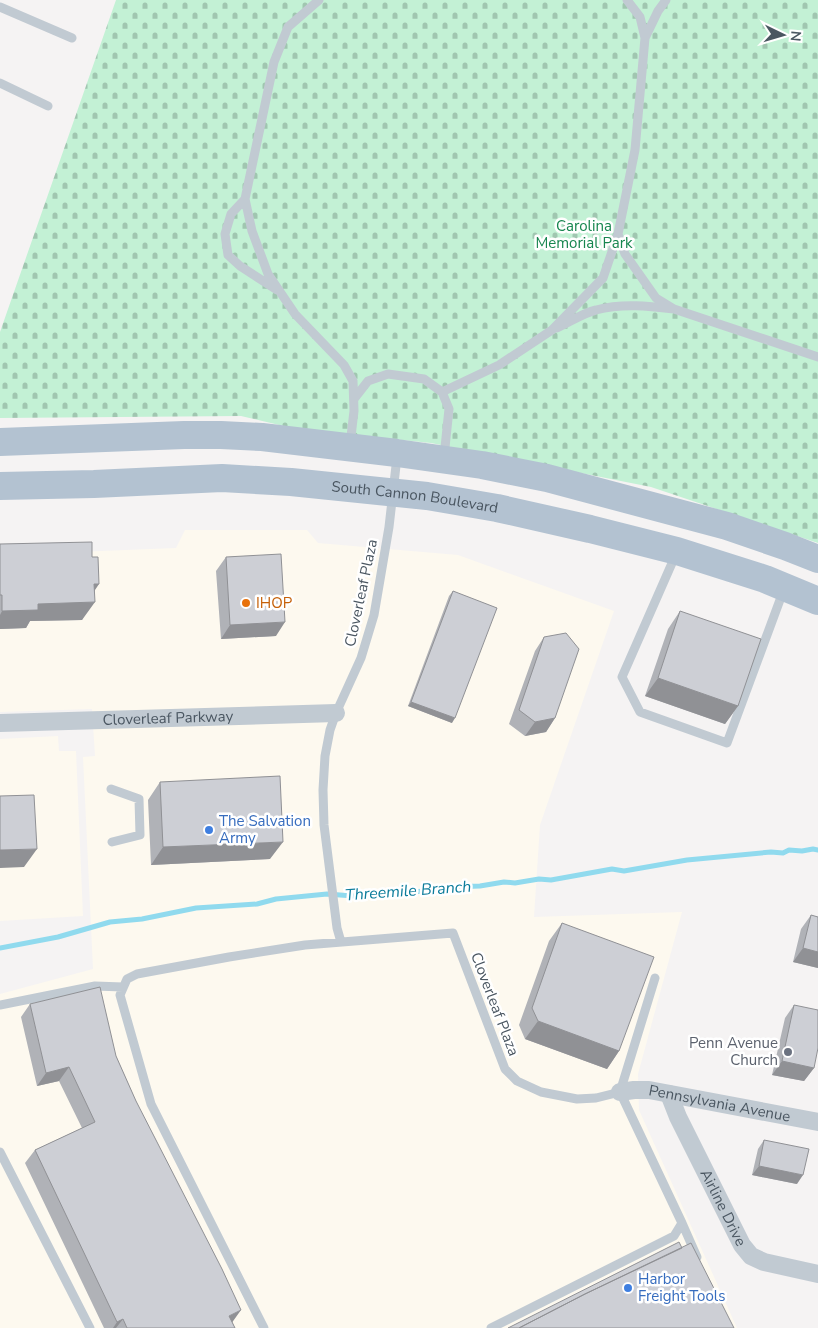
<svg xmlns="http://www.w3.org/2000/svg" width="818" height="1328" viewBox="0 0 818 1328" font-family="'Nunito Sans',sans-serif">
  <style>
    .commercial { fill: #fdf9ef }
    .cemetery { fill: url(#cemetery-stones) }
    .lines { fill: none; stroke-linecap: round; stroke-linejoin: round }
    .stream { stroke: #90daee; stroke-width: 5 }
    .service { stroke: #c1cad2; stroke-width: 9 }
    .minor { stroke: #c1cad2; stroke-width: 18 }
    .primary { stroke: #b3c2d1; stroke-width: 28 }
    .wall { fill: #b0b2b7 }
    .shaded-wall { fill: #909195 }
    .building { fill: #cdcfd5; stroke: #909195 }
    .food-dot { fill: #e8710a; stroke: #fff; stroke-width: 2 }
    .shop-dot { fill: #3f7fe0; stroke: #fff; stroke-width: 2 }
    .worship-dot { fill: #6b7280; stroke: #fff; stroke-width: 2 }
    .labels { text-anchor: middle; stroke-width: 5; stroke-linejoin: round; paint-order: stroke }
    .park-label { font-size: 15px; fill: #17864f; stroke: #fff }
    .street-label { font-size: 15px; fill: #4a5661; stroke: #fff }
    .food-label { font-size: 15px; fill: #c56008; stroke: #fff; text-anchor: start }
    .shop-label { font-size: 15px; fill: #366cbe; stroke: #fff; text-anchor: start }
    .worship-label { font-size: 15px; fill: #5b616d; stroke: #fff; text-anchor: end }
    .water-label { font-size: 16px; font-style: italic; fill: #0c7c9b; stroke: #fff }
  </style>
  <defs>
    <pattern id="cemetery-stones" width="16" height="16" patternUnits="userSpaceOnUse" patternTransform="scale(1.25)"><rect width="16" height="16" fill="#c3f1d5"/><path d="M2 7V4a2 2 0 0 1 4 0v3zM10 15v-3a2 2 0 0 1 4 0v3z" fill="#a0c6b0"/></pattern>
  </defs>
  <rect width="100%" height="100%" fill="#f5f3f3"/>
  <path class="commercial" d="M185,530h122l11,13 140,12 156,56 -74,214 -6,92 148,-5 -44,162 1,36 98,218h-737v-334l93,-25 -10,-212 12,-1 -3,-47 -92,3v-157l176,-7z
    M58,736l1,15h17l7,165 -83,5v-182z"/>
  <path class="cemetery" d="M116,0h702v543l-167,-56 -220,-44 -135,-14 -55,-13 -241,2v-86z"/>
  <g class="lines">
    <path class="stream" d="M0,948l58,-11 52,-15 32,-3 54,-11 61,-4 19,-5 51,-5 26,2 73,-5 6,-2 13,1 7,-3 28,-1 24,-4 11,1 24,-4 12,1 61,-11 12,2 63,-11 84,-8 12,1 6,-3 13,1 11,-2 5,1"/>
    <path class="service" d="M319,0l-31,27 -14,35 -29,137 7,32 16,43 27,40 49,51 9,16 1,30 -4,34
      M0,7l72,31
      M645,38l13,-27 8,-11
      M0,83l48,23
      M245,199l-14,15 -6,20 3,21 12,11 37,24
      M674,309l144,48
      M557,328c13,-6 26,-15 39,-18 26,-7 53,-4 78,-1l-18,-11 -31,-44 -7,-20
      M442,392l57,-27 53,-35 51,-52 15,-44 17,-84 10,-112 -5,-21 -13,-17
      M354,399l14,-18 20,-7 36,5 18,13 7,17 -5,48
      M676,554l-54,123 18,35 87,31 57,-154
      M111,789l28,10 1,36 -28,7
      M341,942l-4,-14 -13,-103 -1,-35 2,-34 5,-26 6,-17 25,-55 13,-43 15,-88 8,-70
      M0,1005l95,-19 28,1
      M620,1092l35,-114
      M0,1152l90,176
      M682,1223l15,34
      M264,1328l-113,-224 -31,-109 7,-16 10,-5 92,-17 76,-12 148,-12 52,136 12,12 24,11 36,7 19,-1 24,-6
      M491,1328l183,-92 8,-13 -62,-131"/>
    <g class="minor">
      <path id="s1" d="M0,723l336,-10"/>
      <path id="s2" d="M620,1092l14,-2h15l169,32"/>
      <path id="s3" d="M669,1094l9,23 64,128 9,11 13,6 54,12"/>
    </g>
    <g class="primary">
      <path d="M0,442l184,-7h37l41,2 135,16 85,12 65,13 180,48 58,20 33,13"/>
      <path id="s4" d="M0,486l94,-2 128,-6 69,4 136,14 70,12 93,21 87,22 88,28 53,22"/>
    </g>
  </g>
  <path class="wall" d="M0,544l92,13 3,33 -13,30 -52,1 -4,7 -26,1z
    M226,557l50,79 -55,3 -5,-68z
    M453,591l-1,132 -44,-17 41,-110z
    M680,611l58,95 -13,18 -80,-28 23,-67z
    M544,637l11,81 -9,14 -21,4 -16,-12 26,-73z
    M160,782l110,77 -119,6 -3,-65z
    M811,915l7,2v51l-25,-6 8,-33z
    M562,923l57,128 -12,18 -82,-30 -6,-14 30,-84z
    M30,1004l86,52 119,272h-131l-79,-165 10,-13 47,-22 -23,-47 -22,5 -16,-69z
    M794,1005l20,63 -10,13 -32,-6 13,-57z
    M764,1140l33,44 -45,-9 6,-26z"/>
  <path class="shaded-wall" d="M94,584h5l-12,18z
    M95,602l-13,18 -52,1 -4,7 -26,1v-14l2,-4 36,-7z
    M285,622l-9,14 -55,3 9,-14z
    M658,678l80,28 -13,18 -80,-28z
    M411,702l44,16 -3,5 -44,-17z
    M555,718l-9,14 -21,4 10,-14z
    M283,842l-13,17 -119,6 12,-18z
    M37,849l-13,18 -24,1v-18z
    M803,948l15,4v16l-25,-6z
    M538,1021l81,30 -12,18 -82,-30z
    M782,1061l32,7 -10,13 -32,-6z
    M69,1067l-10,14 -22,5 9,-13z
    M759,1166l44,9 -6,9 -45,-9z
    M241,1310l-10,14 -2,-8z
    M123,1319l-7,9h-3l4,-6z"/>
  <path class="building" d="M92,542v15h6l1,27h-5l1,18 -57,2v6l-36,1v-16h-2v-51z
    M281,554l4,68 -55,3 -4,-68z
    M453,591l44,17 -42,110 -44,-16z
    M680,611l81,28 -23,67 -80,-28z
    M566,633l13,16 -24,69 -20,4 -16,-12 25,-73z
    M280,776l3,66 -120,5 -3,-65z
    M34,795l3,54 -37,1v-54z
    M811,915l7,2v35l-15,-4z
    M562,923l92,34 -35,94 -81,-30 -6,-13z
    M100,987l16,69 20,45 86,168 19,41 -12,6 6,12h-108l-4,-9 -6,3 -82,-172 60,-28 -26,-55 -23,6 -16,-69z
    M794,1005l24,5v38l-4,20 -32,-7z
    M764,1140l45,9 -6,26 -44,-9z
    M679,1242l3,6 -97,46 -66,34h-11z
    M691,1243l43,85h-215l66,-34z"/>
  <circle class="food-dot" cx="246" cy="603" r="5"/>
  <g class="shop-dot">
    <circle cx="209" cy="830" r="5"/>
    <circle cx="628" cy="1288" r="5"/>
  </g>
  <circle class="worship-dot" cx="788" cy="1052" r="5"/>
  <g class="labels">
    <g class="park-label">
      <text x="584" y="231">Carolina<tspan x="584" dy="17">Memorial Park</tspan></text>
    </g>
    <g class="street-label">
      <text dy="5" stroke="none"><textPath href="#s4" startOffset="416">South Cannon Boulevard</textPath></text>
      <text transform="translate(361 593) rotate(-78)" y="5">Cloverleaf Plaza</text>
      <text dy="5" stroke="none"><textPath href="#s1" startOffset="168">Cloverleaf Parkway</textPath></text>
      <text transform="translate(495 1004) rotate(69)" y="5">Cloverleaf Plaza</text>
      <text dy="5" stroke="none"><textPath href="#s2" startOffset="101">Pennsylvania Avenue</textPath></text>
      <text dy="5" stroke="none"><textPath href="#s3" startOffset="126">Airline Drive</textPath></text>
    </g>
    <g class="food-label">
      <text x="256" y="608">IHOP</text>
    </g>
    <g class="shop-label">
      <text x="219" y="826">The Salvation<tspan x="219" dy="17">Army</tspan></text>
      <text x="638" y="1284">Harbor<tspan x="638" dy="17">Freight Tools</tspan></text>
    </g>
    <g class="worship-label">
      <text x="778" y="1048">Penn Avenue<tspan x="778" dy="17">Church</tspan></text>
    </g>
    <g class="water-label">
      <text transform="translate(408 890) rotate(-4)" y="6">Threemile Branch</text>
    </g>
  </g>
  <g transform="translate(783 35) rotate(95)" stroke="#ffffff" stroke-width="4" paint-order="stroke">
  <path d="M0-4L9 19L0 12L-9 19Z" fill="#4a5661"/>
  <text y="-8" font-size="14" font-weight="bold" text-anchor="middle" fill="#4a5661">N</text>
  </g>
</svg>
